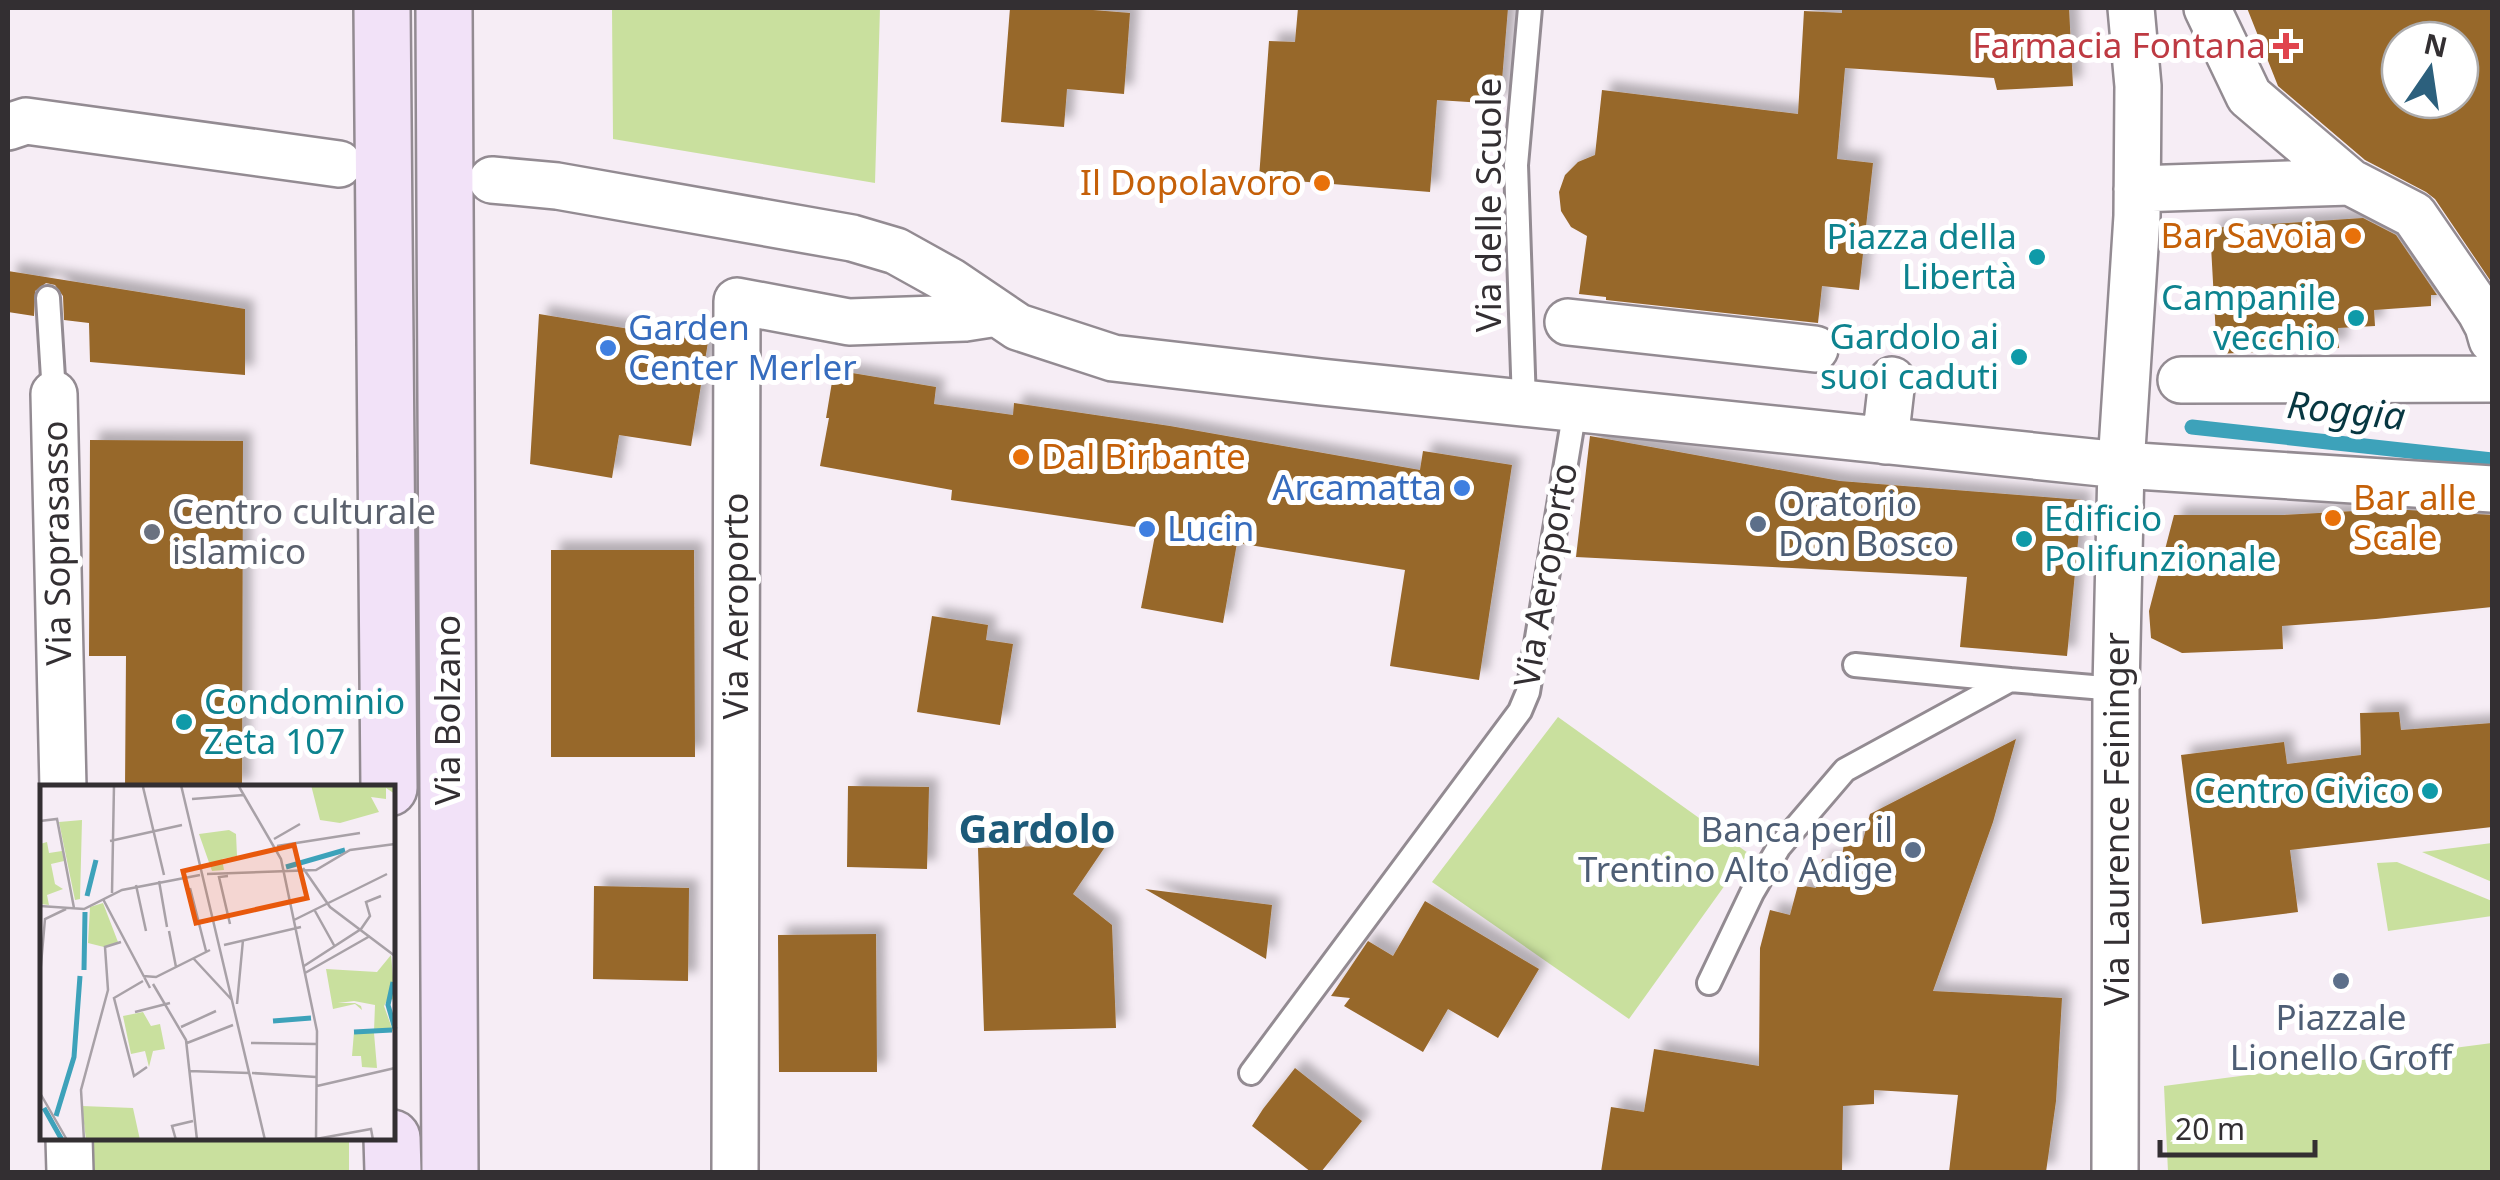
<svg xmlns="http://www.w3.org/2000/svg" width="2500" height="1180" viewBox="0 0 2500 1180" font-family="'Noto Sans',sans-serif">
  <style>
    .green { fill: #c9e09e }
    .lines { fill: none; stroke-linecap: round; stroke-linejoin: round }
    .stream { stroke: #3da2ba; stroke-width: 15 }
    .building { fill: #97672a; fill-rule: evenodd; filter: url(#shadow) }
    .lane-casing { stroke: #938b92; stroke-width: 28 }
    .street-casing { stroke: #938b92; stroke-width: 50 }
    .secondary-casing { stroke: #938b92; stroke-width: 60 }
    .lane { stroke: #fff; stroke-width: 22 }
    .street { stroke: #fff; stroke-width: 45 }
    .secondary { stroke: #f2e2f8; stroke-width: 55 }
    .health-dot { fill: #e0444e; stroke: #fff; stroke-width: 4 }
    .food-dot { fill: #e8710a; stroke: #fff; stroke-width: 4 }
    .culture-dot { fill: #0f9aa8; stroke: #fff; stroke-width: 4 }
    .shop-dot { fill: #3f7fe0; stroke: #fff; stroke-width: 4 }
    .service-dot { fill: #5c6f8a; stroke: #fff; stroke-width: 4 }
    .worship-dot { fill: #6b7280; stroke: #fff; stroke-width: 4 }
    .labels { text-anchor: middle; stroke-width: 10; stroke-linejoin: round; paint-order: stroke }
    .health-label { font-size: 35px; fill: #be3a42; stroke: #fff; text-anchor: end }
    .food-label { font-size: 35px; fill: #c56008; stroke: #fff; text-anchor: end }
    .street-label { font-size: 35px; fill: #332f32; stroke: #fff }
    .culture-label { font-size: 35px; fill: #0d838f; stroke: #fff; text-anchor: end }
    .shop-label { font-size: 35px; fill: #366cbe; stroke: #fff; text-anchor: start }
    .service-label { font-size: 35px; fill: #4e5e75; stroke: #fff; text-anchor: start }
    .worship-label { font-size: 35px; fill: #5b616d; stroke: #fff; text-anchor: start }
    .water-label { font-size: 38px; font-style: italic; fill: #073741; stroke: #fff }
    .quarter-label { font-size: 40px; font-weight: bold; fill: #1c5a79; stroke: #fff }
    .inset-river { fill: none; stroke: #3da2ba; stroke-width: 5 }
    .inset-road { fill: none; stroke: #a8a1a7; stroke-width: 2.5 }
    .view { fill: #e8590c; fill-opacity: 0.15; stroke: #e8590c; stroke-width: 5 }
    .inset-edge { fill: none; stroke: #332f32; stroke-width: 5 }
  </style>
  <defs>
    <filter id="shadow"><feDropShadow dx="9" dy="-9" stdDeviation="5" flood-color="#0004"/></filter>
  </defs>
  <rect width="100%" height="100%" fill="#f6edf5"/>
  <path class="green" d="M612,8h268l-5,175 -262,-44z
    M1558,717l190,136 -119,166 -197,-137z
    M2492,843v39l-70,-30z
    M2397,862l95,39v15l-104,15 -11,-68z
    M2492,1043v129h-324l-4,-86z
    M92,1138h257v34h-257z"/>
  <g class="lines">
    <path class="stream" d="M2192,427l300,33"/>
  </g>
  <path class="building" d="M1010,8h84l-1,2 37,3 -6,81 -57,-5 -3,38 -63,-5z
    M1298,8h210l-8,96 -63,-4 -7,92 -171,-14 10,-137 26,1z
    M1842,8h227l4,78 -76,4 -3,-12 -149,-10 -8,91 36,4 -14,127 -37,-4 -4,37 -212,-23v-3l-27,-3 8,-58 -16,-9 -10,-16 -2,-19 6,-17 13,-13 17,-7 7,-65 196,24 6,-103 38,2z
    M2247,8h245v275l-57,-84 -9,-7 -61,-32 -87,-74zM2400,40h60v60h-60z
    M2363,218l33,17 41,60h-6v11l-57,4 1,16 -37,2 1,20 -122,6 -7,-126z
    M8,271l237,38v66l-155,-13 -1,-39 -25,-3 -1,-24 -8,-11 -9,-2 -11,8 -1,25 -26,-4z
    M539,314l169,28 -17,104 -72,-11 -7,43 -82,-14z
    M834,370l102,17 -2,17 79,11 1,-12 156,23 250,44 3,-19 89,14 -33,215 -89,-14 15,-96 -168,-27 -14,80 -82,-15 15,-78 -205,-30 1,-10 -132,-24 9,-48h-3z
    M1590,436l250,45 242,19 -15,156 -107,-9 7,-70 -391,-20z
    M90,440l153,1 -1,347h-117l1,-132h-37z
    M2391,509l101,6v92l-116,12 -94,7 1,23 -101,4 -31,-15 -2,-27 25,-96h109z
    M551,550h143l1,207h-144z
    M932,616l56,9 -2,15 27,4 -13,81 -83,-13z
    M2399,712l2,18 91,-7v104l-202,23 8,62 -96,12 -21,-169 103,-13 3,22 74,-9 -1,-42z
    M2016,739l-23,83 -60,169 129,7 -6,103 -10,71h-97l9,-77 -84,-5v14l-31,2 -1,66h-241l10,-65 33,5 10,-63 105,17 1,-118 10,-38 20,5 8,-30 18,3 6,-29 19,5 4,-28 18,4 7,-26z
    M848,786l81,1 -2,82 -80,-2z
    M1107,844l-34,50 39,31 4,103 -132,3 -6,-183z
    M594,886l95,2 -1,93 -95,-2z
    M1145,889l127,16 -6,54z
    M1425,901l114,68 -41,69 -50,-29 -25,43 -79,-46 6,-8 -19,-2 37,-55 25,15z
    M876,934l1,138h-98l-1,-137z
    M1295,1068l67,53 -41,51h-10l-59,-46 11,-17z"/>
  <g class="lines">
    <defs>
      <path id="lane" d="M48,298l6,96
        M1524,403l-8,-238 14,-157
        M1855,665l155,15
        M1709,983l43,-90 27,-46 66,-77 165,-90 106,9
        M1251,1073l269,-362 8,-19 47,-283"/>
      <path id="street" d="M2207,8l42,88 101,86 64,33 66,96 8,15 4,14
        M8,127l18,-6 313,43
        M492,180l65,6 295,52 44,13 54,30 68,46 95,31 208,24 800,83 371,24
        M2137,189l213,-7
        M1568,322l247,27
        M2181,380l311,-1
        M54,394l9,394
        M1885,441l7,-61
        M69,1138l1,34
        M735,1172l2,-871 112,21 116,-4 32,-5
        M2115,1172l1,-483 5,-224 16,-249 1,-130 -7,-78"/>
      <path id="secondary" d="M382,8l7,780
        M444,8l6,1164
        M392,1138l1,34"/>
    </defs>
    <use href="#lane" class="lane-casing"/>
    <use href="#street" class="street-casing"/>
    <use href="#secondary" class="secondary-casing"/>
    <use href="#lane" class="lane"/>
    <use href="#street" class="street"/>
    <use href="#secondary" class="secondary"/>
  </g>
  <path class="health-dot" d="M2281 31h10v10h10v10h-10v10h-10v-10h-10v-10h10z"/>
  <g class="food-dot">
    <circle cx="1322" cy="183" r="10"/>
    <circle cx="2353" cy="236" r="10"/>
    <circle cx="1021" cy="457" r="10"/>
    <circle cx="2333" cy="518" r="10"/>
  </g>
  <g class="culture-dot">
    <circle cx="2037" cy="257" r="10"/>
    <circle cx="2356" cy="318" r="10"/>
    <circle cx="2019" cy="357" r="10"/>
    <circle cx="2024" cy="539" r="10"/>
    <circle cx="184" cy="722" r="10"/>
    <circle cx="2430" cy="791" r="10"/>
  </g>
  <g class="shop-dot">
    <circle cx="608" cy="348" r="10"/>
    <circle cx="1462" cy="488" r="10"/>
    <circle cx="1147" cy="529" r="10"/>
  </g>
  <g class="service-dot">
    <circle cx="1758" cy="524" r="10"/>
    <circle cx="1913" cy="850" r="10"/>
    <circle cx="2341" cy="981" r="10"/>
  </g>
  <circle class="worship-dot" cx="152" cy="532" r="10"/>
  <g class="labels">
    <g class="health-label">
      <text x="2266" y="58">Farmacia Fontana</text>
    </g>
    <g class="food-label">
      <text x="1302" y="195">Il Dopolavoro</text>
      <text x="2333" y="248">Bar Savoia</text>
      <text x="1041" y="469" text-anchor="start">Dal Birbante</text>
      <text x="2353" y="510" text-anchor="start">Bar alle<tspan x="2353" dy="40">Scale</tspan></text>
    </g>
    <g class="street-label">
      <text transform="translate(1489 205) rotate(-90)" y="12">Via delle Scuole</text>
      <text transform="translate(57 543) rotate(-91)" y="12">Via Soprasasso</text>
      <text transform="translate(1546 575) rotate(-80)" y="12">Via Aeroporto</text>
      <text transform="translate(736 606) rotate(-90)" y="12">Via Aeroporto</text>
      <text transform="translate(448 710) rotate(-90)" y="12">Via Bolzano</text>
      <text transform="translate(2117 819) rotate(-90)" y="12">Via Laurence Feininger</text>
    </g>
    <g class="culture-label">
      <text x="2017" y="249">Piazza della<tspan x="2017" dy="40">Libertà</tspan></text>
      <text x="2336" y="310">Campanile<tspan x="2336" dy="40">vecchio</tspan></text>
      <text x="1999" y="349">Gardolo ai<tspan x="1999" dy="40">suoi caduti</tspan></text>
      <text x="2044" y="531" text-anchor="start">Edificio<tspan x="2044" dy="40">Polifunzionale</tspan></text>
      <text x="204" y="714" text-anchor="start">Condominio<tspan x="204" dy="40">Zeta 107</tspan></text>
      <text x="2410" y="803">Centro Civico</text>
    </g>
    <g class="shop-label">
      <text x="628" y="340">Garden<tspan x="628" dy="40">Center Merler</tspan></text>
      <text x="1442" y="500" text-anchor="end">Arcamatta</text>
      <text x="1167" y="541">Lucin</text>
    </g>
    <g class="service-label">
      <text x="1778" y="516">Oratorio<tspan x="1778" dy="40">Don Bosco</tspan></text>
      <text x="1893" y="842" text-anchor="end">Banca per il<tspan x="1893" dy="40">Trentino Alto Adige</tspan></text>
      <text x="2341" y="1030" text-anchor="middle">Piazzale<tspan x="2341" dy="40">Lionello Groff</tspan></text>
    </g>
    <g class="worship-label">
      <text x="172" y="524">Centro culturale<tspan x="172" dy="40">islamico</tspan></text>
    </g>
    <g class="water-label">
      <text transform="translate(2346 411) rotate(6)" y="13">Roggia</text>
    </g>
    <g class="quarter-label">
      <text x="1037" y="843">Gardolo</text>
    </g>
  </g>
  <g transform="translate(40 785)">
    <rect width="355" height="355" fill="#f6edf5"/>
    <path d="M271,0h84v9l-9,-6v11l-15,-2 8,15 -39,11 -20,-3zM42,35l-2,79 -5,1 -16,-78zM189,45l7,4 1,22 -15,3 2,11 -12,1 -13,-37zM7,57l2,11 13,-2 2,10 -13,3 4,20 8,5 -16,6 2,10 -9,-1v-60zM63,118l15,39 -14,5 -16,-4 2,-36zM351,170l4,44 -7,1 4,-9 -8,15 9,25 -19,2 3,35 -15,-1 -1,-11h-9l2,-24 20,-1 1,-26 -21,-4 -16,2h17l6,3 1,4 -7,-6 -22,5 -7,-40 51,3zM103,227l8,14 9,-2 5,25 -12,2 -4,16 -4,-16 -14,3 -8,-38zM42,321l51,2 7,32h-54z" fill="#c9e09e"/>
    <path class="inset-river" d="M246,82l59,-17M47,111l9,-36M44,185l1,-58M353,197l-5,23 7,24M233,236l38,-3M314,247l38,-2M4,323l18,32M16,331l18,-59 6,-81"/>
    <path class="inset-road" d="M141,0l84,355M198,0l43,74 36,172 -1,109M103,2l21,88M152,14l52,-4M0,36l17,-2 17,89M234,54l26,-15M70,56l72,-16M237,61l83,-13M263,83l27,39 65,49M167,89l109,-4 34,-20 45,-6M188,91l-9,1 11,47M119,96l8,46M96,100l10,46M150,103l16,63M72,108l2,-108M63,114l47,89M0,121l44,3 38,-19 78,-15M275,126l20,36M254,135l93,-46M129,146l7,36M184,160l77,-18M153,173l39,42M264,181l57,-37 9,-13 -4,-14 15,-6M265,188l65,-37M0,191l5,-57 21,-10M103,191l13,1 54,-27M103,196l-29,17 20,78 13,-9M113,199l33,56 11,100M197,219l6,-64M95,227l35,-9M141,242l35,-16M147,258l46,-18M211,258l66,1M149,286l60,2M212,288l64,4M277,301l78,-18M0,308l27,47M276,354l55,-10 2,11M44,355l-3,-50 27,-100 -3,-43 16,-5M136,355l-4,-14 21,-5"/>
    <path class="view" d="M254,60l13,53 -111,25 -13,-52z"/>
    <rect width="355" height="355" class="inset-edge"/>
  </g>
  <rect width="2500" height="1180" fill="none" stroke="#332f32" stroke-width="20"/>
  <g transform="translate(2430 70) rotate(13)"><circle r="48" fill="#ffffff" stroke="#adacad" stroke-width="2.5"/>
  <path d="M0-8L18 38L0 25L-18 38Z" fill="#2c607d"/>
  <text y="-15" font-size="28" font-weight="bold" text-anchor="middle" fill="#332f32">N</text>
  </g>
  <path d="M2160 1140v15h155v-15" fill="none" stroke="#332f32" stroke-width="5"/>
  <text x="2175" y="1140" font-size="30" fill="#332f32" stroke="#ffffff" stroke-width="8" paint-order="stroke">20 m</text>
</svg>
